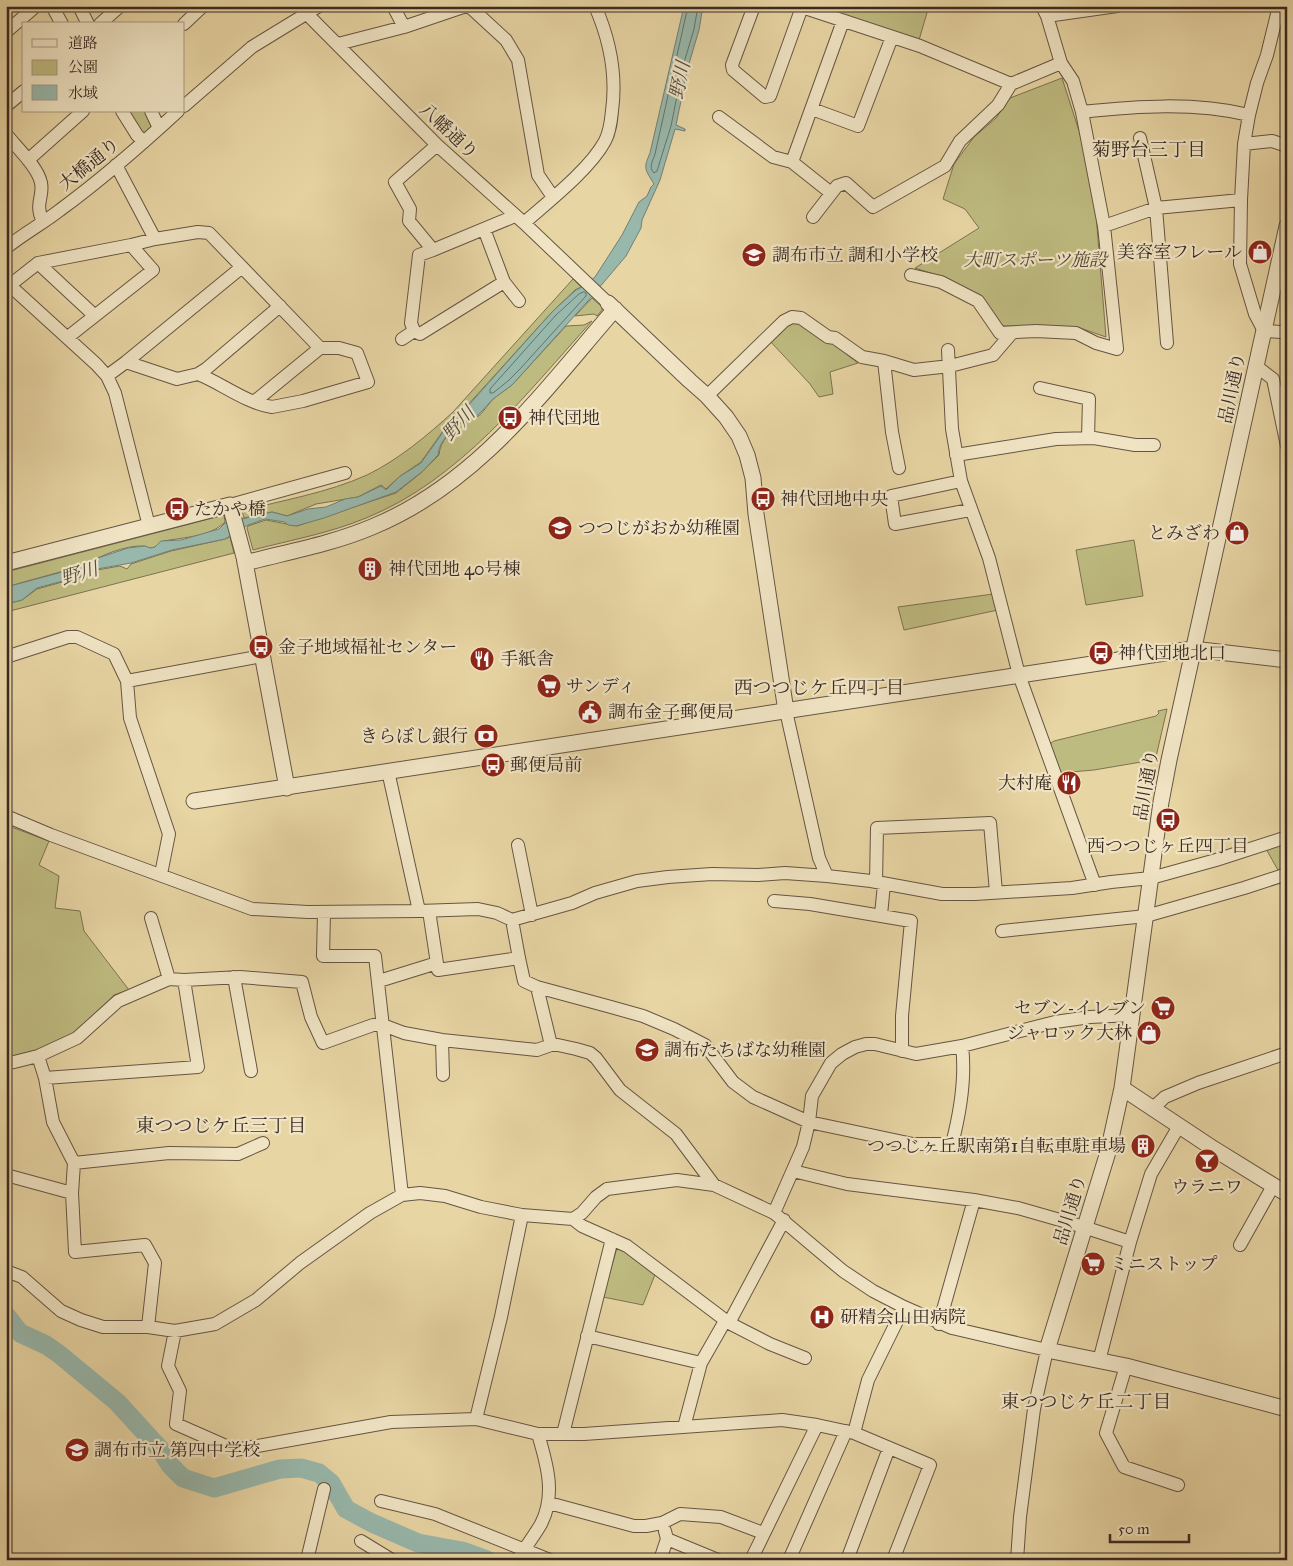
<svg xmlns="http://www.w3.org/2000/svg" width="1293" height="1566" viewBox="0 0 1293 1566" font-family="'IM FELL Great Primer','Noto Serif JP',serif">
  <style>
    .green { fill: #bebb80; stroke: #7c7252 }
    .water { fill: #98b8ac; stroke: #727f75 }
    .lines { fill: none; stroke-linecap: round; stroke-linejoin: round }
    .shore { stroke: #687168; stroke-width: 1 }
    .river { stroke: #98b8ac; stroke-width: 19 }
    .minor-casing { stroke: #655543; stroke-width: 14 }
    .tertiary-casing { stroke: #655543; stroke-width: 17 }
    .minor { stroke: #f0e4c4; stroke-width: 12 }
    .tertiary { stroke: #f0e4c4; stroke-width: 15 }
    .labels { text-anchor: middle; stroke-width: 4.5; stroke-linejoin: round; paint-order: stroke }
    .street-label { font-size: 18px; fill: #392a23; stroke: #f0e4c4 }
    .poi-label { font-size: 18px; fill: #392a23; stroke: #f0e4c4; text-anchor: start }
    .park-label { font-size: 18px; font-style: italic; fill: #544736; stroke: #f0e4c4 }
    .water-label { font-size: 19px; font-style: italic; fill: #514e45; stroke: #f0e4c4 }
    .neighbourhood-label { font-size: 19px; fill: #392a23; stroke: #f0e4c4 }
  </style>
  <rect width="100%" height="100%" fill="#e8d5a4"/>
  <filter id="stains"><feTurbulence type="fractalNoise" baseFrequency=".004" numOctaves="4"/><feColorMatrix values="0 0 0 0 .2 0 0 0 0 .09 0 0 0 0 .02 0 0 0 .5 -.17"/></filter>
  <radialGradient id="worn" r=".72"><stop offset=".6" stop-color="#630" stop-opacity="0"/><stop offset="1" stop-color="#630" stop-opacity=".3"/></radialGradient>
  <path class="green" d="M819,6h110l-10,34z
    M1062,78l19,59 15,77 10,123 -29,-10 -75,-1 -56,-48 -31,-10 64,-40 -14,-19 -22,-10 11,-35 20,-27 22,-19 14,-20z
    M129,111h22l10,12 -17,14z
    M573,279l8,8 -6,3 -24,23 -85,94 -18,17 -27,38 -22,15 -13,12 -5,-4 -23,12 -42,7 -29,12 -15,-4 -28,6 -2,-7c41,-11 85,-18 125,-36 31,-15 61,-40 86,-63z
    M592,298l10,9v3l-5,6 -3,-2 -19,2z
    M592,321c-66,73 -132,159 -226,197 -36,15 -75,22 -113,32l-6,-22 1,-2 18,-6 31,6 99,-33 26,-21 17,-17c1,-15 13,-24 23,-33l6,-1 12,-6 13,-16 19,-14 54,-59 18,-1z
    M792,322c22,3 48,28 66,41l-28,9 3,22 -14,3 -9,-13 -40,-43z
    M224,515l1,7c-15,15 -40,15 -61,19 -5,1 -8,7 -13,7 -3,0 -5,-2 -8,-2 -17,-1 -44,10 -58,19l-79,22v-15z
    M230,537l4,16 -228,59v-8l16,-4 15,-11 43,-12 17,-7 23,-4 7,3 4,-5 40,-13 54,-12z
    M1134,540l9,56 -57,9 -10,-55z
    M993,594l5,16 -94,20 -6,-23z
    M1167,709l-11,48 -3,3 -59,10 -35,3 -9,-25 1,-5 3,-2 102,-25 3,-3 -1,-2z
    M6,825l43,16 -10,24 20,11 -4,32 25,3 4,20 45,59 -15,5 -39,38 -41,18 -28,7z
    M1287,842v28l-8,2 -14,-25z
    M618,1244l38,28 -13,33 -40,-8z"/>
  <path class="water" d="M684,6h19l-4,24 -11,37 -12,58 9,4v2l-10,-2 -15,51 -18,40 -1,8 -15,28 -39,46 -75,83 -19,14 -14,15 -11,7h-6c-10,10 -23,19 -24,34l-15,16 -27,21 -72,26 -28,8 -8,-1 -3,-3 -20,-3 -17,6 -23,14 -53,11 -41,13 -34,6 -16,7 -44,12 -15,12 -16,4v-17l79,-21 10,-7 33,-11 17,-2 5,2 5,-1 6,-6 20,-1 38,-11 6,-6 47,-11 15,4 21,-7 18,-2 19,-8 13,-2 23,-11 5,4 13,-13 22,-14 27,-38 18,-17 87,-97 23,-21 6,-3 13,-10 27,-42 17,-33 8,-6 4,-9 3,-3c-9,-15 -11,-15 -4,-31z"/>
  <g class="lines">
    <path class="shore" d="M688,6l-33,148c-2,7 -7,13 -1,19l3,-2 14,-45 12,-60 11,-37 4,-23
      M584,292l2,1v3l-66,73 -12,12 -15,12h-3v-4l66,-74 23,-21z"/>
    <path class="river" d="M6,1315l14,18 26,12 13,9 58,48 43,47 10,16 13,13 31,10 66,-19 21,-1 18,5 12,10 15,26 26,14 46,20 44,8 25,9"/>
    <defs>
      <path id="minor" d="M52,6l10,18
        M79,6l9,18
        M302,6l4,7 131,132 87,78 84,80
        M393,6l11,21
        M469,6l37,34 12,20 20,115 15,22
        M754,6l-22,59 1,5 32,27 5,-1 32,-89
        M799,6l121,40 91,38
        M1279,6l-12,49 -10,28 -8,32 -5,29 -3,56 -1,64 15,50 9,17 17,1 6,-1
        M1047,16l70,-10
        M100,24l20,-18
        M184,24l19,-18
        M6,32l30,-26
        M338,44l66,-17 62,-21
        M6,106l18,-15
        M184,106l68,-59 67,-41
        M812,109l46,17 34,-89
        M122,111l15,24 7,7
        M151,111l8,17
        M1082,112c56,-6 112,-10 167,3
        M719,117l54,40 19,5 39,31
        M6,134c10,13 32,33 35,49 3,14 -7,20 2,39
        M1140,138l16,70 11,135
        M1244,144l28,-3 15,5
        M437,145l-42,37 15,27 -1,12 24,29 -14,5 -8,68 3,8 6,3 84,-52
        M28,160l55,-49
        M792,162l51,-141
        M116,165l39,74
        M813,217l24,-31 9,-3 27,24 72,-41 15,-25 38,-36 13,-21 50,-21
        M524,223c25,-22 66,-54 81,-82 5,-9 6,-20 7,-30 5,-37 -2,-71 -17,-105
        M1104,226l52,-18 85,-8
        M484,229l20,53 15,19
        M6,248c17,-14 36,-24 54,-38 41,-30 80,-64 118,-99
        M433,250l82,-34
        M38,263l57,53
        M911,275l30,7 37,19 22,32 36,-2 40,2 20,10 21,6 -13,-123 -22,-114 -9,-31 -12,-18 -14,-47 -5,-10
        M6,282l90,82 11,12 8,17 34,133
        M10,285l28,-22 93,-18 24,-6 43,-7 11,1 111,115
        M68,337l85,-67 -22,-25
        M402,339l12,-8
        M948,350l4,79 9,52 28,77 30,117 76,210
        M884,361l8,71 7,36
        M126,362l51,17 21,-5 8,-5 74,-63
        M1256,366l17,13 14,67
        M198,374c25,10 48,29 74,33l31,-6 65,-19 -11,-29 -18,-5h-19l-66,54
        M107,376l19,-14 116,-95
        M1040,388l49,11 -1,39
        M707,396l77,-75 8,-4 9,1 27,19 7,1 27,19 22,4 30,9 36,-4 43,-11 18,-21
        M956,455l100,-16 38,-1 41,7h19
        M961,481l-70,15 4,28 75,-14
        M230,505l115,-32
        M6,657l62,-20h9l37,17 13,27
        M786,711l33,147 8,18
        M388,771l31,140
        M6,816l45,19 201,74 56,3 111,-1 59,-2 19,4 15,7 60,-17 23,-10 42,-12 31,-4 44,-3 46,1 27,-2 42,3 44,5 71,13h33l97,-6 39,-6 40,-4 65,-18 71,-23
        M518,845l14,70
        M161,874l8,-40 -39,-116 -3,-37 135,-25
        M876,882l1,-54 113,-5 6,69
        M774,901l36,3 101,17 -9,95v35
        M429,911l9,59 81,-12
        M324,912l-1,44h52l27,239
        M881,915l3,-31
        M512,920l7,38 5,23 13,6 74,20 32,9 31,13 31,16 28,37 20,15 56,25 104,22h39c8,-31 14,-66 10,-98
        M1002,931l144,-15 98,-28 43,-14
        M234,977l17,94
        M169,979l15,1 56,-3 62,5 9,35 12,26 50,-18h10l21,8 38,7 95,10 14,-5h7l18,4 14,4 6,5 24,32 56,44 38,51
        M379,981l58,-18
        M537,987l14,58
        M442,1040l1,35
        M38,1056l7,22 8,44 21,41 -2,30 3,59 70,-7 10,18 -7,64
        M6,1064l32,-8 39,-18 41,-37 51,-22 -18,-61
        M45,1078l153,-11 -14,-87
        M1153,1108l12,-11 33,-14 89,-30
        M74,1163l95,-10 69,1 25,-11
        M793,1171l54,13 127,16 44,8 56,16 56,18
        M6,1175l66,18
        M774,1213l29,-66 6,-25 3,-26 19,-33 11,-9 13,-7 11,-3h9l41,10 46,-8 93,-24 35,-5 43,-2
        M573,1219l9,-6 14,-16 11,-8 70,-9 37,5 60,28 69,58 30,20 31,16 48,21 95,22 -13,59 -14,108 -3,43
        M1240,1245l33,-59
        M6,1271l16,6 39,34 20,9 22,7h45l27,4 40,-7 41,-24 44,-37 70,-50 32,-18 18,-2 25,3 36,11 41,8 51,4 9,7 45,20 102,77 41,21 35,14
        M729,1323l55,-103
        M939,1324l35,-124
        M175,1331l-7,35 12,25 -4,33 59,26 156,-28 85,-3 62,15h46l198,-14 35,5 37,8 76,32 -37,95
        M587,1336l114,27
        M1099,1361l31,-119 21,-68 28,-48
        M1126,1366l-20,67 18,34 54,18
        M476,1419l25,-102 21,-102
        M684,1427l17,-64 24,-42
        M854,1433l14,-53 36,-73
        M563,1434l49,-195
        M381,1501l54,13 115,46
        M549,1503l85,23h12l16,-3 18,-9 41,3 42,16
        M667,1539l51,21
        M361,1541l31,19
        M307,1560l17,-71
        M517,1560c8,-12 17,-24 24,-36 15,-29 6,-60 -3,-90
        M660,1560l7,-21 -2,-8
        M751,1560l66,-135
        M789,1560l57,-129
        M847,1560l42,-112"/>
      <path id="tertiary" d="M1287,226l-118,534 -8,42 -39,286 -14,64 -61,198 79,16 161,43
        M608,303l82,78 17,15 19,21 13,19 8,19 6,23 3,36 30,197
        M6,563l224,-58 14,52 43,231
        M245,563c42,-11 87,-19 127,-36 105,-43 171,-135 243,-218
        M194,801l964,-147 35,-5 94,11
        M1122,1088l92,61 73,45"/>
    </defs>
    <use href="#minor" class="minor-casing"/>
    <use href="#tertiary" class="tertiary-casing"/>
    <use href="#minor" class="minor"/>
    <use href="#tertiary" class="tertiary"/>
  </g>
  <defs>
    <symbol id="shop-disc" viewBox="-11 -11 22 22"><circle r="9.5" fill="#8f2418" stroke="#f0e4c4"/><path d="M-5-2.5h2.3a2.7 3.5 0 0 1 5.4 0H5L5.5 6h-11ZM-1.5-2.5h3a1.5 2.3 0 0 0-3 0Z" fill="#fff"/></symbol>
    <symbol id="school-disc" viewBox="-11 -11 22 22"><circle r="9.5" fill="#8f2418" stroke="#f0e4c4"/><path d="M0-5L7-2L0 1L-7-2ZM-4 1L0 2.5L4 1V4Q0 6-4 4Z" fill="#fff"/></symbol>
    <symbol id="bus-disc" viewBox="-11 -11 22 22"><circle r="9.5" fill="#8f2418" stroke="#f0e4c4"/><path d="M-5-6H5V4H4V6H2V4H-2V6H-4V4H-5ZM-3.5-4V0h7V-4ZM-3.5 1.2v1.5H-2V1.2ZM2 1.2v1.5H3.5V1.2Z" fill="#fff"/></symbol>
    <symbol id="building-disc" viewBox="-11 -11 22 22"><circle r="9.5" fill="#8f2418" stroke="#f0e4c4"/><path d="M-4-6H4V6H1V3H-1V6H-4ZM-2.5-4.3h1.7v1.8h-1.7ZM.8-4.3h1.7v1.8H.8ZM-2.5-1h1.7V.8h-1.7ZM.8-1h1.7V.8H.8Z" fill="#fff"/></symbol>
    <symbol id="restaurant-disc" viewBox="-11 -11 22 22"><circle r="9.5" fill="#8f2418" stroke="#f0e4c4"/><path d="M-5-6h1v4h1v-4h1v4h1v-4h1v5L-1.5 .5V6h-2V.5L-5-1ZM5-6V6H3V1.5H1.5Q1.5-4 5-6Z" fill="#fff"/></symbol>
    <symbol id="supermarket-disc" viewBox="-11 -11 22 22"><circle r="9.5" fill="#8f2418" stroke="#f0e4c4"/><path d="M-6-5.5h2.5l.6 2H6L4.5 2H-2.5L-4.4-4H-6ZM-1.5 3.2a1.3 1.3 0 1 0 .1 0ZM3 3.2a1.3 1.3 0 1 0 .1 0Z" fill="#fff"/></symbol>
    <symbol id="civic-disc" viewBox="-11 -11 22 22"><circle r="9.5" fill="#8f2418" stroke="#f0e4c4"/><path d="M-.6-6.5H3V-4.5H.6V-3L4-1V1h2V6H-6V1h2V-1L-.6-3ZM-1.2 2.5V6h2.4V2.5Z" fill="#fff"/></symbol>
    <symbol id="bank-disc" viewBox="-11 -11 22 22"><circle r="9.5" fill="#8f2418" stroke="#f0e4c4"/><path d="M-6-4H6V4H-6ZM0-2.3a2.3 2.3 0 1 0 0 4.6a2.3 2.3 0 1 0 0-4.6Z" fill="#fff"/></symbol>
    <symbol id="bar-disc" viewBox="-11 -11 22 22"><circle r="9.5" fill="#8f2418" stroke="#f0e4c4"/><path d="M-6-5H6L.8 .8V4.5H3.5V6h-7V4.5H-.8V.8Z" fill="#fff"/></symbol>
    <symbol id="hospital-disc" viewBox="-11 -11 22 22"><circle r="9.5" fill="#8f2418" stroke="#f0e4c4"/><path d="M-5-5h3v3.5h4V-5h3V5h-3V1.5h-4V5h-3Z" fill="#fff"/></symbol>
  </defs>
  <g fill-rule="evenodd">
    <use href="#shop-disc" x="1246" y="238" width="28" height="28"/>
    <use href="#school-disc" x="740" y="241" width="28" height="28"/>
    <use href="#bus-disc" x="496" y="404" width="28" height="28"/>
    <use href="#bus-disc" x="749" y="485" width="28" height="28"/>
    <use href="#bus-disc" x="163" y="495" width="28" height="28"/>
    <use href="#school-disc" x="546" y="514" width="28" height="28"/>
    <use href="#shop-disc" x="1223" y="519" width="28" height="28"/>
    <use href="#building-disc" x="356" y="555" width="28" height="28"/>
    <use href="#bus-disc" x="247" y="633" width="28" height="28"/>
    <use href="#bus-disc" x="1087" y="639" width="28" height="28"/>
    <use href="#restaurant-disc" x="468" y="645" width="28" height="28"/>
    <use href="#supermarket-disc" x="535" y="672" width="28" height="28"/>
    <use href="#civic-disc" x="576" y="698" width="28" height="28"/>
    <use href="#bank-disc" x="472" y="722" width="28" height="28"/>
    <use href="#bus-disc" x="479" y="751" width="28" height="28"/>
    <use href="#restaurant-disc" x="1055" y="769" width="28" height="28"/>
    <use href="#bus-disc" x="1154" y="806" width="28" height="28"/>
    <use href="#supermarket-disc" x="1149" y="994" width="28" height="28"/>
    <use href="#shop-disc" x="1135" y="1019" width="28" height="28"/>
    <use href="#school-disc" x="633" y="1036" width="28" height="28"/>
    <use href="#building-disc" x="1129" y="1132" width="28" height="28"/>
    <use href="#bar-disc" x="1193" y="1147" width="28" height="28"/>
    <use href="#supermarket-disc" x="1079" y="1250" width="28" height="28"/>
    <use href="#hospital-disc" x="808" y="1303" width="28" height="28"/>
    <use href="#school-disc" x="63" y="1436" width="28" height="28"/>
  </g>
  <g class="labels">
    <g class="street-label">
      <text transform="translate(449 131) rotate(43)" y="6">八幡通り</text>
      <text transform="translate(89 164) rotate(-39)" y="6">大橋通り</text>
      <text transform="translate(1232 388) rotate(-78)" y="6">品川通り</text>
      <text transform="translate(1146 785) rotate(-80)" y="6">品川通り</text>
      <text transform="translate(1070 1210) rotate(-73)" y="6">品川通り</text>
    </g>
    <g class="poi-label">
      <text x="1242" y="258" text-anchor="end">美容室フレール</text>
      <text x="772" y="261">調布市立 調和小学校</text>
      <text x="528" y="424">神代団地</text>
      <text x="780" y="505">神代団地中央</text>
      <text x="194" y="515">たかや橋</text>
      <text x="578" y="534">つつじがおか幼稚園</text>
      <text x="1220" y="539" text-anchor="end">とみざわ</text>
      <text x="388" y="575">神代団地 40号棟</text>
      <text x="278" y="653">金子地域福祉センター</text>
      <text x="1118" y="659">神代団地北口</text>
      <text x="500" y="665">手紙舎</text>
      <text x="566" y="692">サンディ</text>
      <text x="608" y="718">調布金子郵便局</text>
      <text x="468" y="742" text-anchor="end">きらぼし銀行</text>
      <text x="510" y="771">郵便局前</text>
      <text x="1052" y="789" text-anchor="end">大村庵</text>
      <text x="1168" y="852" text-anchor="middle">西つつじヶ丘四丁目</text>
      <text x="1146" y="1014" text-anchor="end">セブン-イレブン</text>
      <text x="1132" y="1039" text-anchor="end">ジャロック大林</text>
      <text x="664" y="1056">調布たちばな幼稚園</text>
      <text x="1126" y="1152" text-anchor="end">つつじヶ丘駅南第1自転車駐車場</text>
      <text x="1207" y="1193" text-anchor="middle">ウラニワ</text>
      <text x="1110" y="1270">ミニストップ</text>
      <text x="840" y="1323">研精会山田病院</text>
      <text x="94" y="1456">調布市立 第四中学校</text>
    </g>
    <g class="park-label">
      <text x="1035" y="266">大町スポーツ施設</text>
    </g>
    <g class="water-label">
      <text transform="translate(679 80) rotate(-78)" y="7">野川</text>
      <text transform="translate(458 423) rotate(-47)" y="7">野川</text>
      <text transform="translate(79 573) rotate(-17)" y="7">野川</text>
    </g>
    <g class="neighbourhood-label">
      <text x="1149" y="156">菊野台三丁目</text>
      <text x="819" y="694">西つつじケ丘四丁目</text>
      <text x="221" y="1132">東つつじケ丘三丁目</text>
      <text x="1086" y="1408">東つつじケ丘二丁目</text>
    </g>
  </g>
  <rect width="1293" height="1566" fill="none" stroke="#e8d5a4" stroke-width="25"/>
  <rect x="8" y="8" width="1278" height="1551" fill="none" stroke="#392a23" stroke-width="2.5"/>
  <rect x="12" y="12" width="1268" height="1541" fill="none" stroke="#392a23"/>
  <rect x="22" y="22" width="162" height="90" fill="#f0e4c4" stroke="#a79a84"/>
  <rect x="32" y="39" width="25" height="8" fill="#f0e4c4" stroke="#a79a84"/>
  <text x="68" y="48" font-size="15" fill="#392a23">道路</text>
  <rect x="32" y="60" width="25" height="15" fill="#bebb80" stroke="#a79a84"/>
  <text x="68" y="72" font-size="15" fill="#392a23">公園</text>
  <rect x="32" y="85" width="25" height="15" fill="#98b8ac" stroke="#a79a84"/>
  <text x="68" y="98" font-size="15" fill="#392a23">水域</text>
  <path d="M1110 1534v8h79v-8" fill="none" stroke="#392a23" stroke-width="2.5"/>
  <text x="1118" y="1534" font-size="15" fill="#392a23" stroke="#f0e4c4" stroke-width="4" paint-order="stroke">50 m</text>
  <rect width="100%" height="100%" filter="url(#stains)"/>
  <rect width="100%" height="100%" fill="url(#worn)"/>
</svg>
